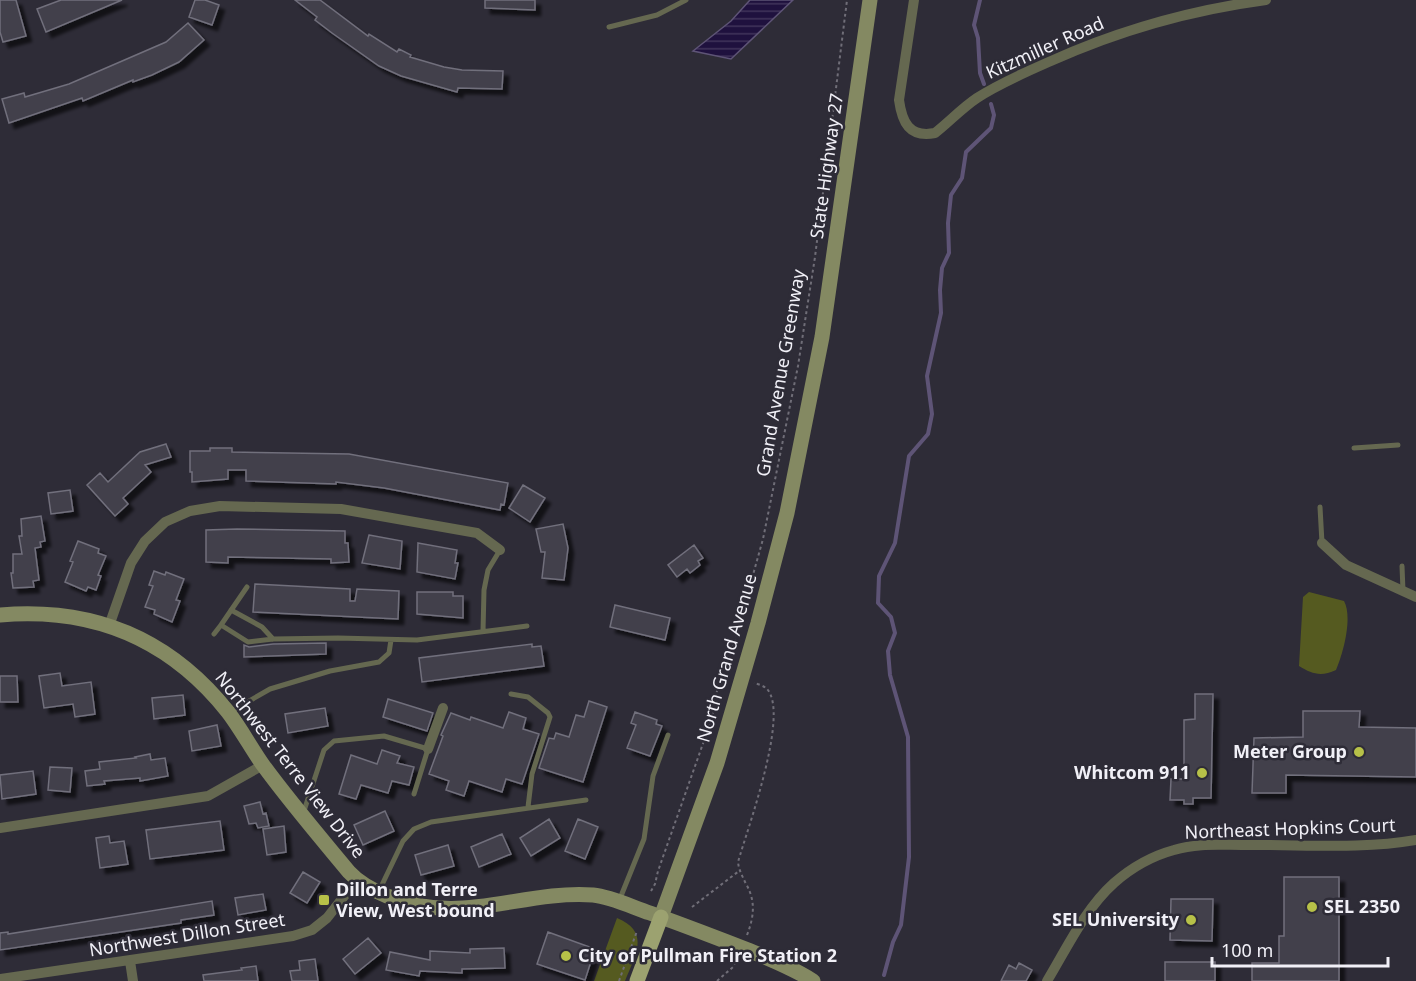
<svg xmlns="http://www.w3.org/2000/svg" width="1416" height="981" viewBox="0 0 1416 981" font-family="'Noto Sans',sans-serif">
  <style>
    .park { fill: #555a20 }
    .water { fill: url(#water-rules); stroke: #5e5476; stroke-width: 1.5 }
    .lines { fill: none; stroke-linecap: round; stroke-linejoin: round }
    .stream { stroke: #5e5476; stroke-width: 4 }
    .building { fill: #42404c; stroke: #716f7c; stroke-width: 1.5; filter: url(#shadow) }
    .path { stroke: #706e78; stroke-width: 2; stroke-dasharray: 3 3; stroke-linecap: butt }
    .lane { stroke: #656850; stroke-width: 5 }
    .street { stroke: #656850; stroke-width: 10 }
    .secondary { stroke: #848962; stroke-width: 15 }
    .primary { stroke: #9ca270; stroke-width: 15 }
    .poi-dot { fill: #b7c148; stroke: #2e2c37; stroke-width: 2 }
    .labels { text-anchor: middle; stroke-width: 5; stroke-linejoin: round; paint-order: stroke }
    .street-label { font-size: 18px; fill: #f1f0f7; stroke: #2e2c37 }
    .poi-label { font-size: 18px; font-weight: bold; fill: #f1f0f7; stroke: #2e2c37; text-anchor: end }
  </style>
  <defs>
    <pattern id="water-rules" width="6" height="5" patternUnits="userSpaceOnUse" patternTransform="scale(1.5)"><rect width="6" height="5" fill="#1f113e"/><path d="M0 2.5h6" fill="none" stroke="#40345b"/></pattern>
    <filter id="shadow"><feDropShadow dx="5.5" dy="5.5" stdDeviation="1.5" flood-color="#0009"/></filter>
  </defs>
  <rect width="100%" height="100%" fill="#2e2c37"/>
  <path class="park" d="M1309,592l35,9c9,16 -1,53 -8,69 -15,7 -24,4 -37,-4l4,-69z
    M617,918c34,14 18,38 8,63h-31z"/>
  <path class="water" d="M750,0h43l-62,59 -38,-8 38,-30z"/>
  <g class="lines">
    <path class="stream" d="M980,0l-6,25 4,13 2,35 4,11
      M884,975l9,-33 8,-17 8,-68 -1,-120 -18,-62 -2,-24 7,-18 -4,-16 -13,-14 1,-27 16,-33 14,-87 19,-22 4,-20 -5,-38 14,-63 -1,-23 2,-22 7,-15 -1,-30 3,-28 11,-17 4,-26 25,-24 3,-13 -3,-11"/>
  </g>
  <path class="building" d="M0,0h16l10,36 -23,6 -3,-10z
    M61,0h61l-76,32 -9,-23z
    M195,0h10l14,5 -7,20 -23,-8z
    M295,0h25l48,36 1,-2 28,18 2,-3 12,6 -1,2 34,10 18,3 41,1 -1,18 -44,-1 -1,4 -56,-16 -22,-10 -47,-33 -17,-13 2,-3z
    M485,0h50v10l-50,-2z
    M188,23l16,17 -25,22 -27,13 -19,7v-2l-50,21 -1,-3 -73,25 -7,-24 22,-6 1,4 44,-13 97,-42z
    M166,444l5,13 -26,8 6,7 -28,26 5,6 -13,12 -28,-31 13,-12 8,9 32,-30z
    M210,448h22v4l117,2 159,29 -4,22 -3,-1 -1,6 -116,-22 -48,-6v2l-90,-3v-11h-18v9l-36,3v-10h-2v-21h20z
    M523,485l22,13 -15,24 -21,-14z
    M70,490l3,21 -22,3 -3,-21z
    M41,516l4,25 -5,1 1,5 -6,1 4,32 -6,1 1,6 -21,1 -2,-15h2v-19h9l-3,-18h3l-1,-17z
    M563,524l5,24 -4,32 -22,-2 3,-26h-4l-5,-23z
    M237,529l108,2v12h3l1,19 -18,1v-4l-103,-2v6l-22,-1v-32z
    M369,535l33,6 -2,28 -38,-6z
    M78,541l21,8 -1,4 8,3 -8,19 3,1 -5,14 -8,-3 -2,4 -21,-9 8,-20 -3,-1z
    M418,543l39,7 -2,13h3l-3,16 -38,-7z
    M694,545l9,13 -5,3 2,4 -10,8 -3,-4 -10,8 -9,-12z
    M154,571l11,4 1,-3 18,7 -8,21 4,1 -8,21 -18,-8 1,-4 -10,-3 8,-21 -4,-1z
    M255,584l95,5v12h5l2,-12 42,2 -1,28 -145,-7z
    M417,592h36v4h10v22l-46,-4z
    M615,605l55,13 -5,22 -55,-13z
    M326,643v11l-82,3v-12l5,2 24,-3z
    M532,644v3l9,-1 3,20 -122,16 -3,-24z
    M60,673l2,13 29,-4 4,32 -20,3 -2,-13 -29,4 -5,-32z
    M0,676h17l1,26h-18z
    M1195,694h18l-2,104h-18v6h-9v-4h-14l1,-21h13v-59l11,-1z
    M183,695l2,20 -31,4 -2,-21z
    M388,699l45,14 -6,18 -44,-14z
    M589,701l18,6 -24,75 -44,-14 10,-30 5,1 2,-6 13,4 7,-22 8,2z
    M325,708l3,18 -40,7 -3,-19z
    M1303,711h57l-1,16 57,1v49l-130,-2v18h-34l2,-55 49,-1z
    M509,712l17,6 -3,11 16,5 -17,50 -16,-5 -4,13 -33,-11 -5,15 -18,-6 3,-9 -20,-7 14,-38 -2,-1 10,-22 19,7 1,-3 32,11z
    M635,712l22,8 -1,4 6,2 -12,30 -23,-8 9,-23 -5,-2z
    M217,725l4,21 -29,5 -3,-20z
    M382,750l18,6 -3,7 17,4 -5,18 -17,-4 -4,12 -27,-8 -5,14 -17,-5 12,-39 26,9z
    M150,754l1,6 14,-2 3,18 -28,5v-3l-36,3 1,3 -18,2 -2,-15 15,-2 -1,-7 37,-4 -1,-1z
    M50,767l22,1 -2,24 -22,-2z
    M33,771l3,23 -34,5 -2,-24z
    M260,802l3,12 3,-1 3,13 -11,2 -2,-5 -7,1 -5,-18z
    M385,811l9,20 -31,14 -9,-20z
    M549,819l11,19 -29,18 -11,-18z
    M578,819l20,8 -13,32 -20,-8z
    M220,821l4,29 -74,9 -4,-29z
    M284,826l2,26 -19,3 -4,-26z
    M502,834l9,20 -32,13 -8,-20z
    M109,836l1,7 14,-2 4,23 -28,4 -4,-30z
    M448,845l6,21 -33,9 -6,-20z
    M303,872l17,10 -13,21 -17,-10z
    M1284,877h55v104h-87v-18h27v-27h5z
    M263,894l3,16 -28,5 -3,-17z
    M1171,899h42l-1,42 -42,-1z
    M212,901l2,14 -33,5v3l-181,27v-17l8,-1v2l57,-9z
    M548,932l47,17 -10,31 -48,-16z
    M368,938l13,15 -26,21 -12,-15z
    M504,948l1,20 -43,1v4l-42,-2 -1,5 -33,-6 4,-18 40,8v-9l40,2v-4z
    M315,959l3,22h-26l-2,-10 10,-1 -1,-9z
    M1165,962h50v19h-50z
    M1019,963l13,7 -6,11h-25l8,-16 7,4z
    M256,966l2,15h-54l-1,-6 39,-5 -1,-2z"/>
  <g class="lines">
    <path class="path" d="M651,891l4,-7 3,-13 54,-153 4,-18 3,-28 13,-22 31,-111 35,-173 17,-109 32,-257
      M692,907l47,-36
      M747,935c7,-18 9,-34 -1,-51 -4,-9 -7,-13 -8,-22 9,-32 52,-148 29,-173 -3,-3 -9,-5 -13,-6
      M619,981l18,-50
      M717,981l16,-14 4,-8"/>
    <path class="lane" d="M609,27l48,-12 29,-15
      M1354,448l44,-3
      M1320,507l2,36
      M1402,566l1,25
      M247,587l-26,38 27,17 25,-3 65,-1 79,2 110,-14
      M231,610l31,17 11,12
      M483,631l1,-41 4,-20 12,-20
      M214,634l7,-9
      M511,694l17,3 20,16 2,4 -18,57 -4,33
      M230,712l40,-23 60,-18 49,-9 10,-9 2,-13
      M303,814l21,-64 10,-9 50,-5 44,13 -14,45
      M379,891l24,-50 11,-12 17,-7 155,-22
      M619,901l25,-62 9,-63 15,-41"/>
    <path class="street" d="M914,0l-15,100c3,22 10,38 36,33 14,-11 27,-25 42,-35 23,-15 49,-26 74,-37 69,-31 140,-51 215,-61
      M1322,543l24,22 70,32
      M109,626l22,-63 14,-22 20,-19 25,-11 30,-5 121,3 136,24 23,17
      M428,749l15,-41
      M0,828l208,-32 55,-31
      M130,961l3,20
      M0,979l293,-43 19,-6 15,-12 29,-37
      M1047,981c20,-33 38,-72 67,-98 17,-15 38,-27 60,-33 22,-7 46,-5 68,-5 58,-1 117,5 174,-5"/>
    <path class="secondary" d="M0,615c93,-8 170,24 228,97 13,17 23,36 35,53 27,37 57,72 86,107 10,11 23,18 38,24 74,31 133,-6 206,-1 19,2 39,12 57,18 33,12 65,24 98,37 22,9 45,18 65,31
      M661,917l56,-154 41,-140 29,-110 35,-176 48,-337"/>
    <path class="primary" d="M637,981l24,-64"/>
  </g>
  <g class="poi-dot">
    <circle cx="1359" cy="752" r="6"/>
    <circle cx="1202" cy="773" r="6"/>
    <rect x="318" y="894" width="12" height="12" rx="3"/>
    <circle cx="1312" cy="907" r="6"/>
    <circle cx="1191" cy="920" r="6"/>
    <circle cx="566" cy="956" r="6"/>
  </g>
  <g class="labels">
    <g class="street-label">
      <text transform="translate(1045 48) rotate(-24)" y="6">Kitzmiller Road</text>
      <text transform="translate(827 166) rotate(-82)" y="6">State Highway 27</text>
      <text transform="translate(781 373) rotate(-80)" y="6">Grand Avenue Greenway</text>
      <text transform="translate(727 658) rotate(-74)" y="6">North Grand Avenue</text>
      <text transform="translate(290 765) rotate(52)" y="6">Northwest Terre View Drive</text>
      <text transform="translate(1290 829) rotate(-2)" y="6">Northeast Hopkins Court</text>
      <text transform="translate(187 935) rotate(-9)" y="6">Northwest Dillon Street</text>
    </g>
    <g class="poi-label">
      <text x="1347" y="758">Meter Group</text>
      <text x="1190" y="779">Whitcom 911</text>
      <text x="336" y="896" text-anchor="start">Dillon and Terre<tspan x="336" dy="21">View, West bound</tspan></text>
      <text x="1324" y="913" text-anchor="start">SEL 2350</text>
      <text x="1179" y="926">SEL University</text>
      <text x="578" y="962" text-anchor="start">City of Pullman Fire Station 2</text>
    </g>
  </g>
  <path d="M1212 957v9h176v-9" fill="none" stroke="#f1f0f7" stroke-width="3"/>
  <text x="1221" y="957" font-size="18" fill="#f1f0f7" stroke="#2e2c37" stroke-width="4.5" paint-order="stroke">100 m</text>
</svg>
